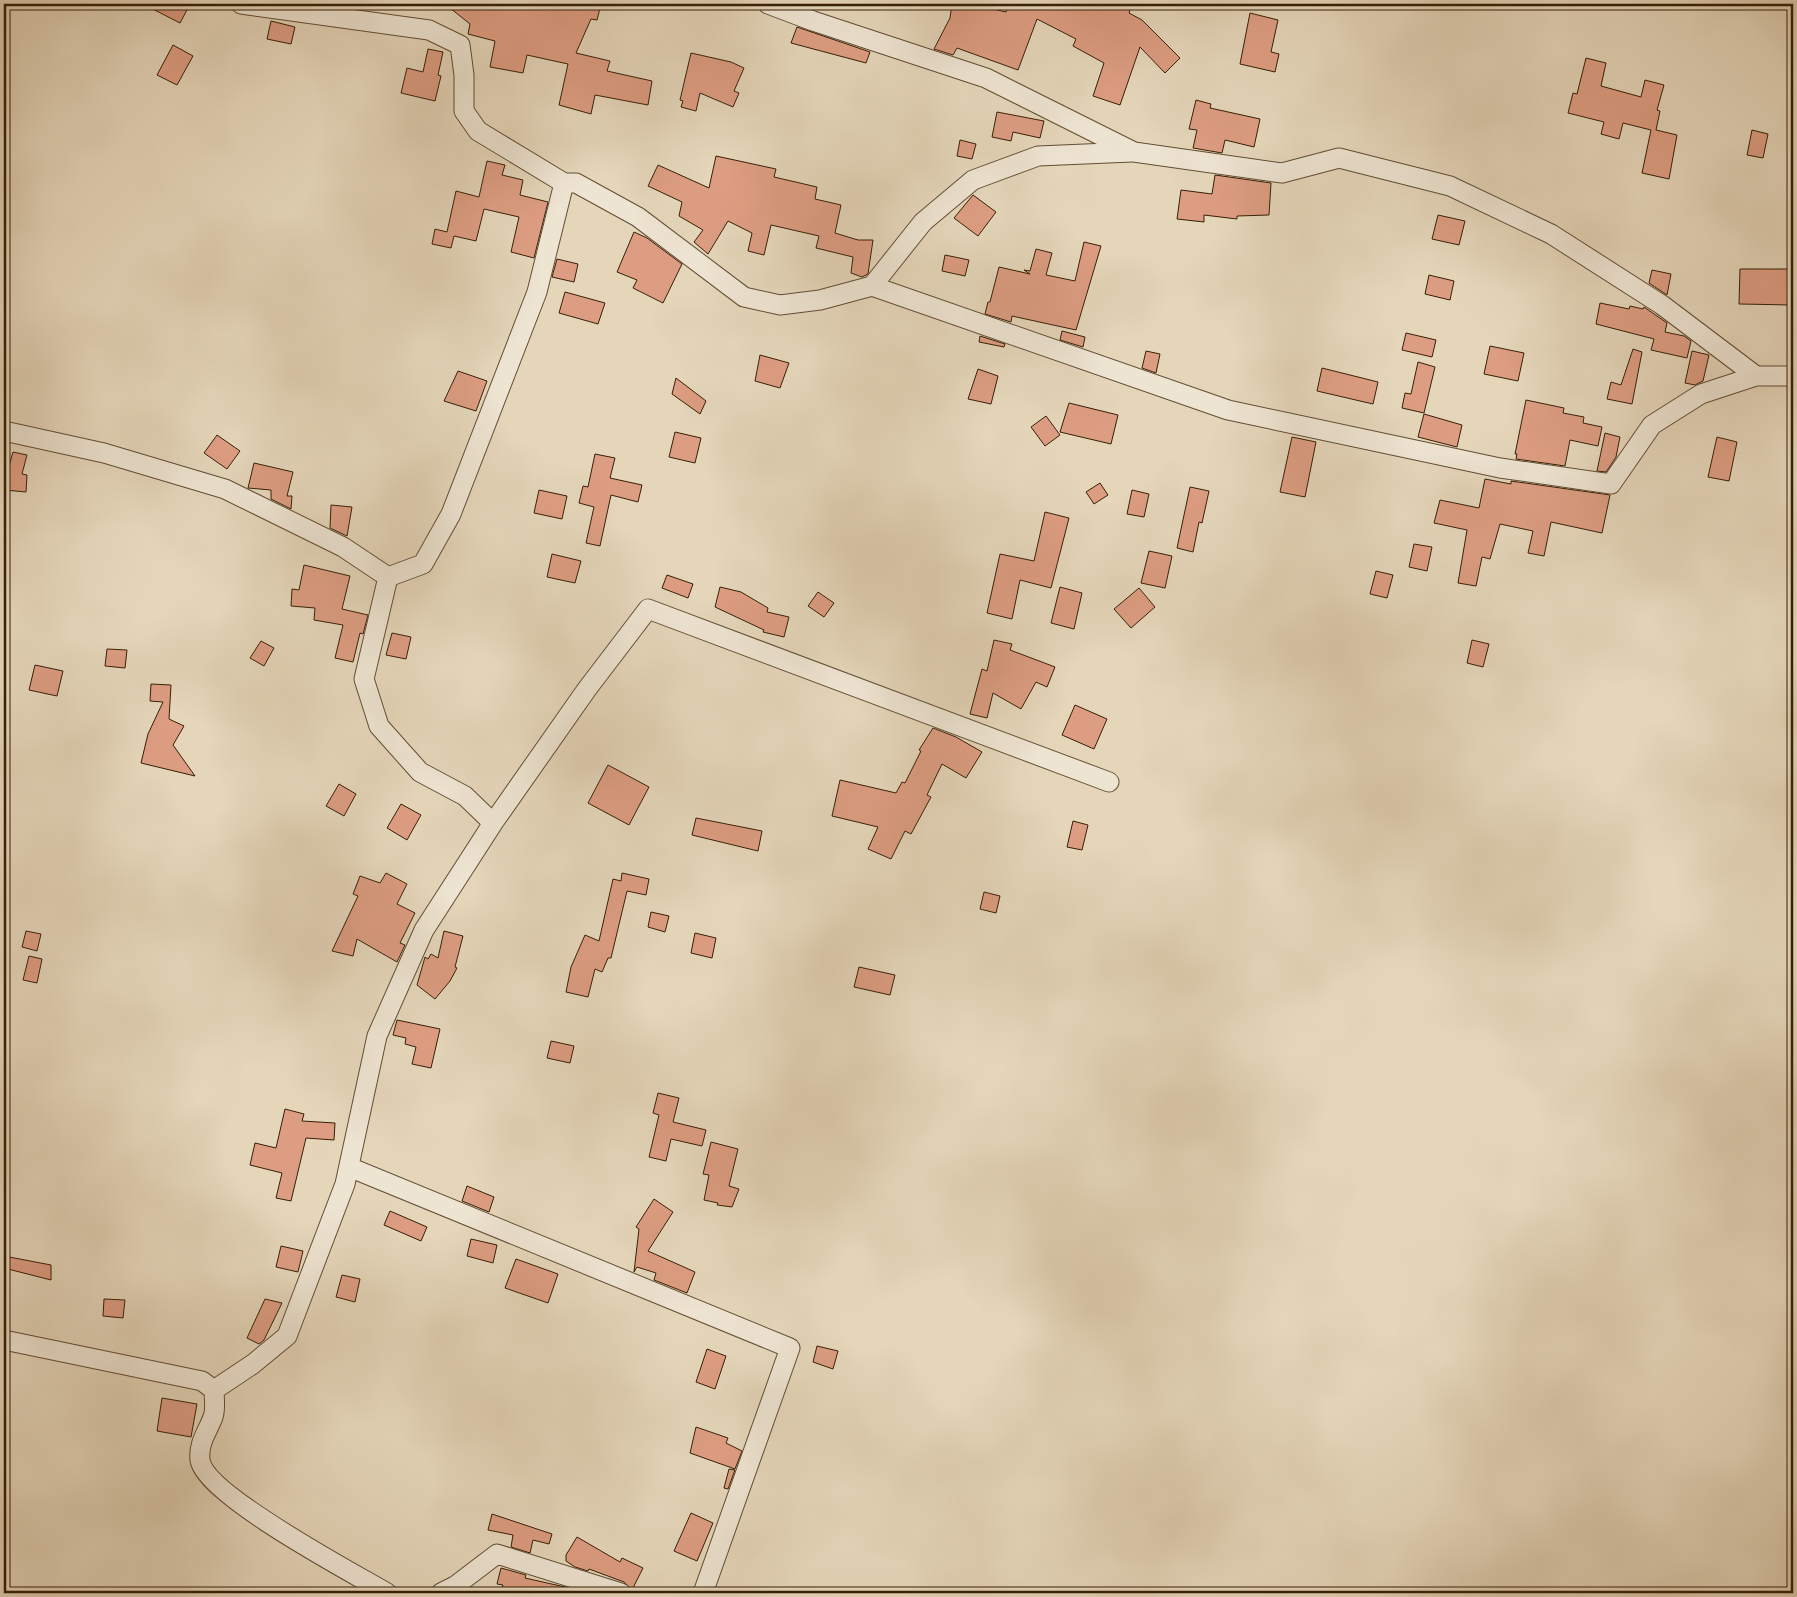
<svg xmlns="http://www.w3.org/2000/svg" width="1797" height="1597" viewBox="0 0 1797 1597" font-family="'Sorts Mill Goudy',serif">
  <style>
    .building { fill: #dd9d82; stroke: #361f06 }
    .lines { fill: none; stroke-linecap: round; stroke-linejoin: round }
    .minor-casing { stroke: #624d33; stroke-width: 21 }
    .minor { stroke: #eee4d2; stroke-width: 19 }
  </style>
  <rect width="100%" height="100%" fill="#e5d6ba"/>
  <filter id="stains"><feTurbulence type="fractalNoise" baseFrequency=".004" numOctaves="4"/><feColorMatrix values="0 0 0 0 .2 0 0 0 0 .09 0 0 0 0 .02 0 0 0 .5 -.17"/></filter>
  <radialGradient id="worn" r=".72"><stop offset=".6" stop-color="#630" stop-opacity="0"/><stop offset="1" stop-color="#630" stop-opacity=".3"/></radialGradient>
  <path class="building" d="M143,4h47l-10,19z
    M445,4h88l20,4v-4h48l-4,16 -6,-1 -15,34 34,8 -3,10 45,10 -4,24 -53,-10 -4,19 -32,-9 9,-41 -41,-9 -4,18 -33,-6 5,-26 -27,-7 2,-10z
    M952,4h20l34,8 2,-7 -2,-1h126l-3,9 13,7 38,38 -15,15 -25,-26 -20,58 -27,-9 11,-33 -31,-17 3,-7 -39,-20 -19,51 -61,-22 -4,7 -19,-6 16,-31z
    M1250,13l28,7 -7,32 8,2 -4,18 -35,-8z
    M271,21l24,6 -4,17 -24,-5z
    M797,27l73,25 -4,11 -75,-20z
    M173,45l20,11 -16,29 -20,-10z
    M428,49l15,3 -5,23 3,1 -6,25 -34,-8 6,-25 16,4z
    M691,53l40,9 13,6 -10,23 5,2 -6,14 -33,-14 -4,18 -15,-4 2,-6 -3,-1z
    M1586,58l20,5 -5,23 40,11 4,-17 19,5 -7,25 3,1 -4,19 21,5 -8,44 -27,-6 9,-43 -28,-7 -4,16 -18,-5 3,-12 -36,-9 5,-20 4,1z
    M1196,100l15,4 -1,4 50,11 -6,28 -29,-7 -3,13 -29,-5 4,-18 -8,-1z
    M997,112l47,9 -4,17 -27,-6 -2,9 -19,-4z
    M1752,130l16,4 -5,24 -16,-3z
    M960,140l16,4 -4,15 -15,-3z
    M716,156l60,13 -2,8 43,10 -2,12 26,6 -6,28 23,7h15l-5,34 -6,3 -11,-4 2,-16 -37,-9 3,-12 -48,-11 -7,30 -16,-4 4,-18 -24,-12 -20,33 -14,-12 9,-12 -24,-14 3,-14 -34,-16 10,-21 51,23z
    M487,161l18,4 -3,10 21,5 -3,15 28,7 -14,56 -23,-6 8,-35 -35,-8 -8,32 -22,-5 -3,12 -19,-4 3,-15 12,3 9,-41 23,6z
    M1215,175l56,8 -2,32 -32,1v3l-33,-4v7l-27,-3 4,-29 31,4z
    M973,195l23,17 -18,24 -24,-18z
    M1438,215l27,6 -6,24 -27,-6z
    M634,232l13,6 35,26 -19,39 -30,-15 4,-8 -20,-8z
    M1084,242l17,4 -25,84 -64,-14 -1,6 -26,-8 3,-12h2l9,-35 31,7 -6,-4 6,1 6,-22 16,4 -6,22 29,6z
    M945,255l24,5 -4,16 -23,-5z
    M557,259l21,5 -4,18 -22,-5z
    M1740,269h53v36l-54,-1z
    M1652,270l19,4 -4,21 -18,-12z
    M1429,275l25,6 -4,19 -25,-6z
    M565,292l40,11 -7,21 -39,-11z
    M1600,303l29,6 1,-3 13,3 1,-2 23,16 -2,9 19,4 7,5 -4,17 -36,-8 3,-11 -58,-15z
    M1062,331l23,6 -2,10 -23,-7z
    M1406,333l30,7 -4,17 -30,-7z
    M980,336l25,8 -1,3 -25,-5z
    M1490,346l34,7 -6,28 -34,-7z
    M1633,349l9,3 -10,52 -25,-5 4,-17 10,3z
    M1146,351l14,3 -4,19 -14,-5z
    M1692,351l17,4 -6,26 -8,4 -10,-2z
    M760,355l29,8 -9,25 -25,-7z
    M1418,362l17,5 -11,46 -22,-5 3,-15 6,1z
    M1322,368l56,14 -5,22 -56,-13z
    M978,369l20,7 -7,28 -23,-5z
    M458,371l29,10 -11,30 -32,-10z
    M676,378l30,23 -6,13 -28,-20z
    M1526,400l38,8 -1,5 21,4 -1,6 19,4 -4,19 -28,-6 -5,26 -49,-7 1,-5h-2z
    M1069,403l49,12 -7,29 -51,-12z
    M1424,414l38,11 -5,22 -39,-10z
    M1046,416l14,19 -15,11 -14,-19z
    M675,432l26,6 -6,25 -26,-6z
    M1605,433l15,4 -4,20 -10,15 -9,-1z
    M217,435l23,16 -13,18 -23,-16z
    M1292,437l24,5 -11,55 -25,-5z
    M1717,437l20,5 -8,39 -21,-4z
    M13,452l14,3 -5,19 5,1 -1,17 -21,-2 2,-17z
    M595,454l20,4 -5,20 32,7 -4,17 -27,-7 -11,51 -14,-3 8,-36 -15,-4 4,-17 5,1z
    M254,463l39,9 -6,24h5l-1,13 -20,-10v-9l-23,-2z
    M1485,479l26,5v-3l99,14 -8,38 -51,-11 -7,34 -16,-3 5,-22 -33,-7 -10,35 -8,-2 -6,29 -18,-3 9,-53 -33,-7 6,-23 39,8z
    M1100,483l8,12 -14,9 -8,-12z
    M1190,487l19,4 -7,32 -3,-1 -6,30 -16,-4z
    M539,490l28,6 -5,23 -28,-6z
    M1132,490l17,4 -5,23 -17,-3z
    M331,505l21,2 -5,29 -17,-8z
    M1045,512l24,6 -18,70 -31,-8 -8,39 -25,-6 13,-59 34,7z
    M1414,544l18,3 -5,24 -18,-4z
    M1149,551l23,5 -7,32 -24,-5z
    M552,554l29,7 -6,22 -28,-6z
    M304,565l46,11 -8,33 26,6 -5,19 -3,-1 -7,29 -18,-4 8,-33 -29,-5 1,-12 -24,-2 1,-17 7,1z
    M1376,571l17,4 -6,23 -17,-4z
    M667,575l26,9 -5,14 -26,-10z
    M720,587l21,5 27,16 -1,4 22,5 -5,20 -21,-5 1,-2 -49,-23z
    M1060,587l22,6 -8,36 -23,-6z
    M1139,588l16,19 -24,21 -17,-19z
    M818,592l16,11 -10,14 -16,-11z
    M392,633l19,4 -5,22 -20,-4z
    M994,640l18,4 -2,6 45,17 -8,20 -11,-5 -15,27 -28,-16 -6,25 -17,-4 12,-45 5,2z
    M1472,640l17,4 -6,23 -16,-4z
    M261,641l13,7 -10,18 -14,-8z
    M107,649l20,1 -2,18 -20,-2z
    M35,665l28,6 -6,25 -28,-6z
    M151,684l20,1 -2,34 15,7 -11,19 22,31 -54,-13 7,-29 15,-32 -13,-1z
    M1075,705l32,14 -13,30 -32,-14z
    M933,728l23,9 26,15 -16,26 -24,-14 -15,31 4,2 -20,37 -6,-3 -14,28 -23,-10 10,-22 -46,-11 8,-36 56,13 6,-11 3,1 16,-32 -2,-1z
    M608,765l41,22 -20,38 -41,-22z
    M339,784l17,10 -12,22 -18,-10z
    M401,804l20,11 -14,25 -20,-12z
    M696,818l66,13 -4,20 -66,-16z
    M1073,821l15,4 -6,25 -15,-3z
    M386,873l21,11 -10,20 18,9 -15,30 5,2 -8,17 -40,-23 -4,17 -21,-5 26,-55 -5,-2 7,-18 20,7z
    M622,873l27,6 -3,16 -19,-4 -16,67h-3l-6,14 -7,-3 -7,28 -22,-5 5,-25 14,-32 14,6 14,-62 8,2z
    M984,892l16,4 -4,17 -16,-4z
    M651,912l18,4 -4,16 -17,-5z
    M26,931l15,3 -4,17 -15,-4z
    M444,931l19,5 -8,31 2,1 -7,13 -15,18 -18,-14 8,-28 3,2 3,-5 7,4z
    M695,933l21,5 -4,20 -21,-5z
    M29,956l13,3 -5,24 -14,-3z
    M859,967l36,8 -5,20 -36,-8z
    M397,1020l43,9 -9,39 -19,-4 4,-17 -11,-3 1,-6 -13,-3z
    M551,1041l23,5 -4,17 -23,-5z
    M658,1093l21,5 -6,24 33,8 -4,16 -31,-7 -5,22 -17,-4 10,-42 -6,-2z
    M285,1109l19,5 -2,7 33,2 -1,17 -28,-2 -15,63 -15,-3 6,-25 -32,-8 5,-22 21,5z
    M711,1142l27,7 -9,37 10,3 -7,18 -15,-2 1,-2 -14,-3 5,-25 -6,-1z
    M467,1186l27,11 -5,15 -27,-11z
    M654,1199l19,13 -25,39 47,21 -8,21 -33,-13 2,-7 -19,-6 -3,5 5,-43 -3,-2z
    M390,1211l37,16 -6,14 -37,-16z
    M471,1239l26,6 -4,18 -26,-7z
    M281,1246l22,5 -5,21 -22,-5z
    M4,1256l47,9v15l-47,-12z
    M516,1259l42,15 -10,29 -43,-15z
    M342,1275l18,4 -5,23 -19,-5z
    M104,1299l21,1 -2,18 -20,-2z
    M265,1299l17,4 -18,37 -5,4 -12,-6z
    M817,1346l21,5 -5,18 -20,-7z
    M707,1349l19,7 -11,33 -19,-7z
    M162,1398l35,6 -6,33 -34,-6z
    M696,1427l32,11 -2,5 16,8 -7,18 -45,-16z
    M729,1469l6,1 -7,19 -4,-1z
    M691,1513l22,10 -16,38 -23,-10z
    M492,1514l60,20 -3,10 -16,-4 -3,13 -19,-6 2,-12 -25,-5z
    M577,1537l43,25 2,-4 21,10 -11,22 -8,-8 -35,-13 -1,2 -13,-4 -9,-6v-6z
    M501,1568l25,7 -1,3 40,9 -1,6h-64l3,-8 -6,-1z"/>
  <g class="lines">
    <defs>
      <path id="minor" d="M241,4l188,26 31,15 4,30v36l14,20 86,52
        M768,4l45,17 173,57 148,74 148,21 57,-15 111,28 101,48 111,71 94,71
        M872,286l51,-64 50,-42 65,-24 94,-4
        M4,431l100,22 121,36 118,58 45,30 -24,102 15,47 41,46 45,24 28,27 -69,107 -47,106 -32,148 -58,152 -34,28 -39,26
        M388,577l35,-13 28,-50 86,-222 27,-109h12l62,34 106,80 36,8 40,-5 52,-14 356,124 272,58 111,16 41,-59 49,-31 55,-18h37
        M493,823l94,-134 61,-80 461,173
        M349,1167l441,181 -87,245
        M4,1340l198,41 12,9c0,8 2,19 -1,27 -5,14 -15,26 -13,43 5,35 153,113 187,133
        M441,1593l14,-7 42,-32 124,39"/>
    </defs>
    <use href="#minor" class="minor-casing"/>
    <use href="#minor" class="minor"/>
  </g>
  <rect width="1797" height="1597" fill="none" stroke="#e5d6ba" stroke-width="20"/>
  <rect x="5" y="5" width="1787" height="1587" fill="none" stroke="#361f06" stroke-width="2.5"/>
  <rect x="10" y="10" width="1777" height="1577" fill="none" stroke="#361f06"/>
  <rect width="100%" height="100%" filter="url(#stains)"/>
  <rect width="100%" height="100%" fill="url(#worn)"/>
</svg>
